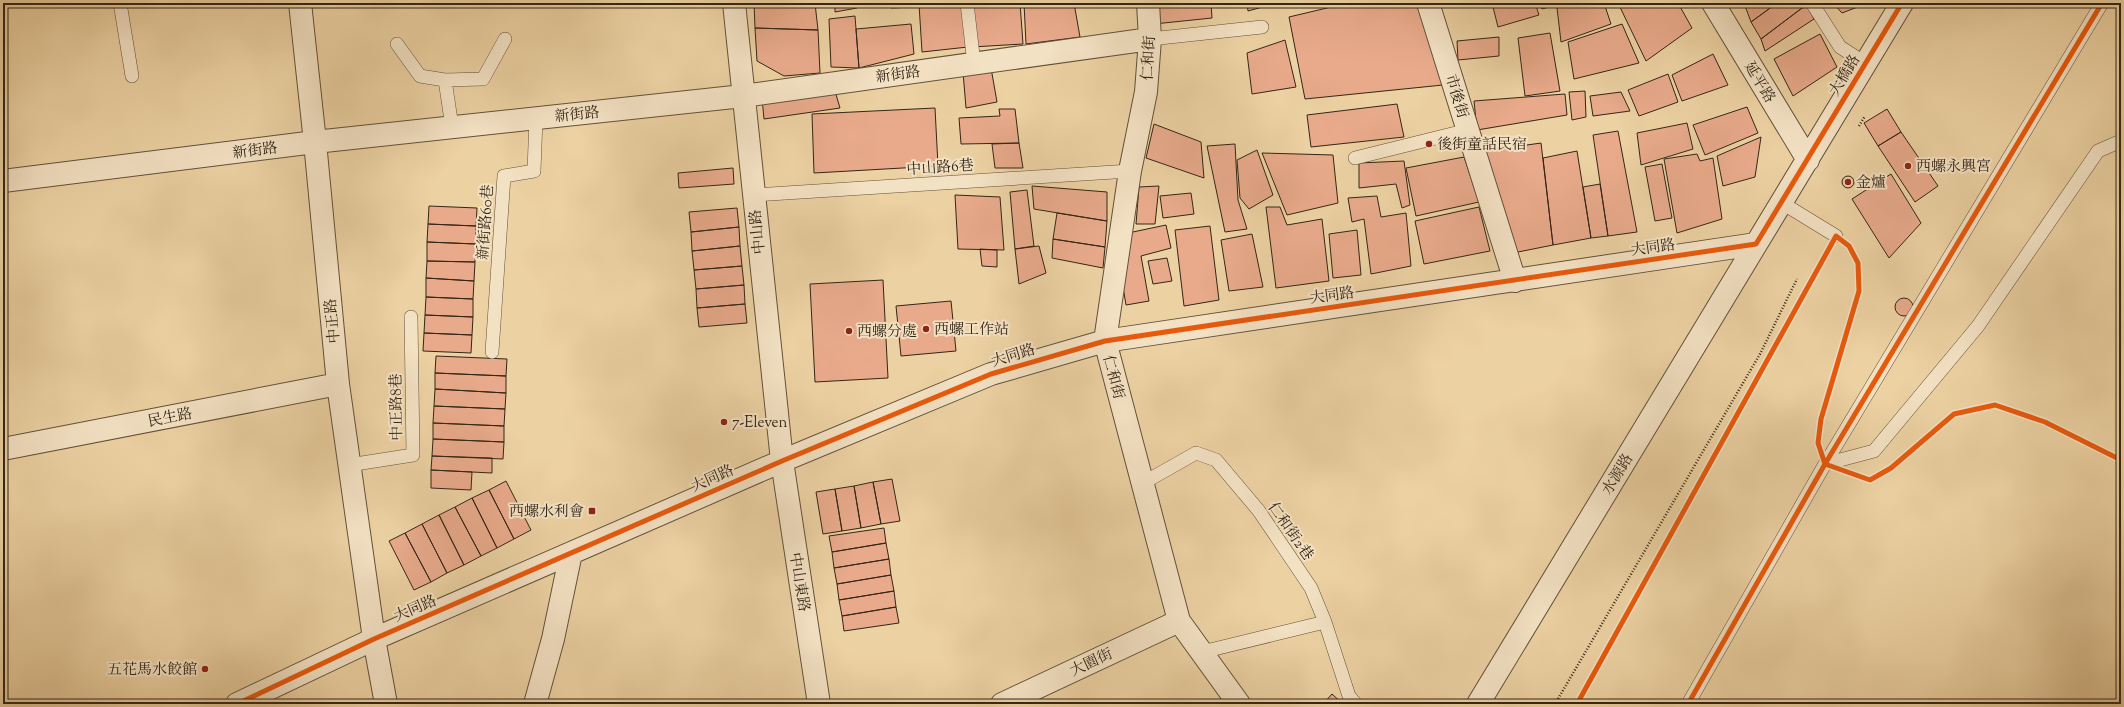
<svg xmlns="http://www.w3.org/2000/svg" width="2124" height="707" viewBox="0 0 2124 707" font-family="'Sorts Mill Goudy','Noto Serif TC',serif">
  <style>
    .building { fill: #e8aa8b; stroke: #342617 }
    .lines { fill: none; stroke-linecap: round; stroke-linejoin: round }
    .lane-casing { stroke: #62513a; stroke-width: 14 }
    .street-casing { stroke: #62513a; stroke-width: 24 }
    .path { stroke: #342617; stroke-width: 2.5; stroke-dasharray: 1 2; stroke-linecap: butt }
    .lane { stroke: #f3e1c3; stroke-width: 13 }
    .street { stroke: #f3e1c3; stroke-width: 22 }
    .cycleway-casing { stroke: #f3e1c3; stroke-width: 8 }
    .cycleway { stroke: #e8590c; stroke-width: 5 }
    .poi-dot { fill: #8f2418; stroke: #f3e1c3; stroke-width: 1.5 }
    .labels { text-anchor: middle; stroke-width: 4; stroke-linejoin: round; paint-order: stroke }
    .street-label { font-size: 15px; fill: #342617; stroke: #f3e1c3 }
    .poi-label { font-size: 15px; fill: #342617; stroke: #f3e1c3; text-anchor: start }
  </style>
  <rect width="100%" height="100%" fill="#ecd1a2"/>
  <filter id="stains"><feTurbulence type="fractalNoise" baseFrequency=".005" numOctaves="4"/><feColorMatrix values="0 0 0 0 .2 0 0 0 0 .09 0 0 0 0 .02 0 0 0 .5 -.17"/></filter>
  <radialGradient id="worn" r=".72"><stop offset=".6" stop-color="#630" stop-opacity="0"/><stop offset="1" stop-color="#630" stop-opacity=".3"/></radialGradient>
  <path class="building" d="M754,3h61l3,27 -63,-2z
    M835,3h21l1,5 -22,4z
    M891,3h23v4l-23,1z
    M963,3l5,44 -46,5 -3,-48z
    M974,3h46l3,41 -51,3z
    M1024,3h50l6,34 -54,7z
    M1154,3h57l1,15 -58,6z
    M1247,3h30l-29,8z
    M1348,3h69l26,82 -138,14 -16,-82z
    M1492,3h43l4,12 -41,12z
    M1539,3h25l-22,6z
    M1575,3h29l7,21 -50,18 -4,-34z
    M1618,3h60l14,25 -46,33z
    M1744,3h33l-26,19z
    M1777,3h22l3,5 -41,31 -10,-17z
    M1833,3h35l-26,10z
    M1808,7l6,12 -49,32 -4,-12 41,-31z
    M855,16l4,52 -28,-1 -2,-48z
    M911,24l3,30 -55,14 -3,-39z
    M1622,24l17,39 -65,16 -6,-37z
    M755,28l63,2 2,43 -36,3 -27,-15z
    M1550,33l10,58 -35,5 -7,-58z
    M1820,34l17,33 -44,29 -19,-37z
    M1499,37v19l-41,4 -1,-19z
    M1285,40l11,47 -44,7 -5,-41z
    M1713,54l15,31 -46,16 -10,-26z
    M991,68l6,34 -31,6 -3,-36z
    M1668,74l10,28 -39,14 -11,-26z
    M835,91l5,17 -76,11 -2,-21z
    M1585,91l1,26 -14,3 -3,-28z
    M1621,92l9,19 -37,5 -3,-20z
    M1565,94l2,21 -90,15 -3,-29z
    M1397,104l7,33 -93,10 -4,-32z
    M1747,107l11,26 -53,22 -12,-30z
    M935,108l3,58 -124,7 -2,-59z
    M999,109h16l4,34 -58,1 -2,-26 41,-2z
    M1887,109l14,23 -23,14 -14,-23z
    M1687,123l6,26 -52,16 -4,-32z
    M1154,124l47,18 3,36 -58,-20z
    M1618,131l19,101 -29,4 -15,-101z
    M1901,132l37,54 -23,16 -37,-56z
    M1761,137l-6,40 -32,9 -6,-30z
    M1019,143l4,25h-28l-3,-24z
    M1541,143l12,102 -40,8 -28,-102z
    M1235,144l3,56 9,29 -22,3 -18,-86z
    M1257,150l16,45 -24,14 -9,-11 -3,-38z
    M1577,151l14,87 -38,7 -10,-87z
    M1262,153l71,2 5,48 -51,12z
    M1697,154l3,7 13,-3 9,61 -45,14 -13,-74z
    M1464,157l15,45 -63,14 -10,-48z
    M1404,161l6,44 -8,3 -6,-24 -37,4v-25z
    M1662,164l10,54 -17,3 -10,-54z
    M733,168l1,16 -55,4 -1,-15z
    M1891,174l30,49 -32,35 -37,-59z
    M1842 182a6 6 0 1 1 12 0a6 6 0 1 1-12 0Z
    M1600,184l8,52 -17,2 -8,-51z
    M1032,186l75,6v29l-73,-12z
    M1159,186l-4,38h-19l3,-37z
    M1027,190l7,56 -19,3 -5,-57z
    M1191,193l3,21 -31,4 -3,-22z
    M955,195l45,2 4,53 -46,-1z
    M1377,196l4,21 25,-4 5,53 -40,8 -7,-55 -12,3 -4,-24z
    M429,206l48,2 -1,18 -48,-2z
    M1266,207h14l7,18 35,-6 7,62 -53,7z
    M1479,207l11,44 -66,13 -9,-43z
    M737,208l2,19 -48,5 -2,-20z
    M1057,213l50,8 -2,26 -52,-8z
    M428,224l48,2v18l-49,-2z
    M1166,225l5,23 -30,8 8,45 -23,4 -6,-36 8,-36z
    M1210,226l9,74 -35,6 -9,-76z
    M739,227l1,19 -48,5 -1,-19z
    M1357,230l4,45 -28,3 -4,-44z
    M1252,234l11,53 -34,4 -8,-51z
    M1053,239l52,8 -2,21 -51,-10z
    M427,242l49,2 -1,18 -48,-1z
    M740,246l2,20 -48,4 -2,-19z
    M1039,246l7,27 -27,11 -4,-35z
    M980,249l17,1v17l-15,-1z
    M1167,258l5,23 -19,3 -5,-23z
    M427,261l48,1 -1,19 -48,-3z
    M742,266l2,19 -48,4 -2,-19z
    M426,278l48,3 -1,18 -47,-2z
    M883,280l5,98 -73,4 -5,-98z
    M744,285l1,19 -48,4 -1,-19z
    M426,297l47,2v18l-48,-2z
    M1895 307a9 9 0 1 1 18 0a9 9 0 1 1-18 0Z
    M951,301l5,50 -55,5 -5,-50z
    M745,304l2,19 -48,4 -2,-19z
    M425,315l48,2 -1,18 -48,-2z
    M424,333l48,2 -1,18 -48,-2z
    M436,356l71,3 -1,17 -71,-3z
    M435,373l71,3v17l-71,-4z
    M435,389l71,4 -1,16 -71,-3z
    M434,406l71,3 -1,17 -71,-3z
    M433,423l71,3v16l-71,-3z
    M433,439l71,3 -1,17 -71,-3z
    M432,456l60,2v15l-61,-3z
    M431,470l41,2 -1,18 -40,-2z
    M892,479l8,42 -19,3 -8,-42z
    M506,481l25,49 -17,9 -25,-49z
    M873,482l8,42 -20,4 -7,-42z
    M854,486l7,42 -19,3 -7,-42z
    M835,489l7,42 -19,3 -7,-42z
    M489,490l25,49 -17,9 -25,-50z
    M472,498l25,50 -16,8 -26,-49z
    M455,507l26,49 -17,9 -25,-50z
    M439,515l25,50 -17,8 -25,-49z
    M422,524l25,49 -16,9 -26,-49z
    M884,528l2,15 -54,9 -3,-16z
    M405,533l26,49 -17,8 -25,-49z
    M886,543l3,16 -55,9 -2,-16z
    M889,559l2,16 -54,9 -3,-16z
    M891,575l3,16 -55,9 -2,-16z
    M894,591l2,16 -54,9 -3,-16z
    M896,607l3,16 -55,8 -2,-15z
    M1332,694l11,10h-20z"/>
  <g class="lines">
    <defs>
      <path id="lane" d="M120,3l12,73
        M967,3l7,61
        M1812,3l28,44 25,16
        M1150,39l112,-12
        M397,44l23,32 25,4 38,-1 22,-40
        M445,80l7,47
        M1355,158l113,-28
        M753,195l377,-24
        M1782,203l54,33
        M492,352l12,-176 30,-5 2,-53
        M1825,464l49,-13 104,-125 120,-175 23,-10
        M349,465l64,-10 -2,-138
        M1143,483l53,-30 20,7 43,51 52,77 14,34 24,74 7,8
        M1202,652l123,-30
        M1688,704l137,-240 277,-461"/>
      <path id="street" d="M300,3l15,139 23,242 36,255 12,65
        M734,3l48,458 37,243
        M1148,3l2,36 -4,53 -16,79 -25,170 74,280 60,83
        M1428,3l87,278
        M1713,3l95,157
        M3,181l312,-39 428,-46 407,-57
        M3,449l335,-65
        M237,704l137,-65 408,-178 209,-87 114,-33 651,-97
        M535,704l18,-65 18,-86
        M1002,704l177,-83
        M1478,704l424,-701"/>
    </defs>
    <use href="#lane" class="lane-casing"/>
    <use href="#street" class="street-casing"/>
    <path class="path" d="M1859,126l6,-10
      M1555,704l205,-350 37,-75"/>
    <use href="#lane" class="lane"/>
    <use href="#street" class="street"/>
    <defs>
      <path id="cycleway" d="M1825,464l45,16 21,-12 63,-54 41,-9 50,17 76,38
        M237,704l137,-65 408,-178 209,-87 114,-33 651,-97 146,-241
        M1577,704l259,-468 13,10 9,17 1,28 -38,128 -3,24 7,21
        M1688,704l137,-240 277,-461"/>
    </defs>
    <use href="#cycleway" class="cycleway-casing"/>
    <use href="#cycleway" class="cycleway"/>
  </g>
  <g class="poi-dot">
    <circle cx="1429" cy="144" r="4"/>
    <circle cx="1908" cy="166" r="4"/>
    <circle cx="1848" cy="182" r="4"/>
    <circle cx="926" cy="329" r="4"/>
    <circle cx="849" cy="331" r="4"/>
    <circle cx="724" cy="422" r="4"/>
    <rect x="588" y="507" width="8" height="8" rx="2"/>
    <circle cx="205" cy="669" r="4"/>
  </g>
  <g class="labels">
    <g class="street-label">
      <text transform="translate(1148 58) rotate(-87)" y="5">仁和街</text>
      <text transform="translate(898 74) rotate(-8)" y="5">新街路</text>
      <text transform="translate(1844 75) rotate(-59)" y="5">大橋路</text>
      <text transform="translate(1760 82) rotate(59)" y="5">延平路</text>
      <text transform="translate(1457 96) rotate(73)" y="5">市後街</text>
      <text transform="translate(577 114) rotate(-6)" y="5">新街路</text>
      <text transform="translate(255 150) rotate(-7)" y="5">新街路</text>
      <text transform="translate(940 167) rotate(-4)" y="5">中山路6巷</text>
      <text transform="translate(485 222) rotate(-86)" y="5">新街路60巷</text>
      <text transform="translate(757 232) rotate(-96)" y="5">中山路</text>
      <text transform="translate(1653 247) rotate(-8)" y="5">大同路</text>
      <text transform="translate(1332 295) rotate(-8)" y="5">大同路</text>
      <text transform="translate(332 321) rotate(-95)" y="5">中正路</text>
      <text transform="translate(1013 355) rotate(-17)" y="5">大同路</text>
      <text transform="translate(1114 377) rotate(75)" y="5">仁和街</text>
      <text transform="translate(396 407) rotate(-91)" y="5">中正路8巷</text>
      <text transform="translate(170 417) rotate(-11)" y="5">民生路</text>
      <text transform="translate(1617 474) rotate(-59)" y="5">水源路</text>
      <text transform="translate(712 478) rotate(-24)" y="5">大同路</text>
      <text transform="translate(1291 531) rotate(55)" y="5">仁和街2巷</text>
      <text transform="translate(800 582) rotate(81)" y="5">中山東路</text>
      <text transform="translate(415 608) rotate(-23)" y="5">大同路</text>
      <text transform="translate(1091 662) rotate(-25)" y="5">大園街</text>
    </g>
    <g class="poi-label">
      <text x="1437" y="149">後街童話民宿</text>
      <text x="1916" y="171">西螺永興宮</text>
      <text x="1856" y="187">金爐</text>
      <text x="934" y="334">西螺工作站</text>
      <text x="857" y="336">西螺分處</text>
      <text x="732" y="427">7-Eleven</text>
      <text x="584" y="516" text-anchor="end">西螺水利會</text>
      <text x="197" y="674" text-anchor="end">五花馬水餃館</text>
    </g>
  </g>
  <rect width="2124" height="707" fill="none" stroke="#ecd1a2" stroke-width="16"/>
  <rect x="4" y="4" width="2116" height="699" fill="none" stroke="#342617" stroke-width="2"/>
  <rect x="8" y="8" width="2108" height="691" fill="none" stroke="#342617"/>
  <rect width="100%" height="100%" filter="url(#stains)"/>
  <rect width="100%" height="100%" fill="url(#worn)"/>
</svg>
